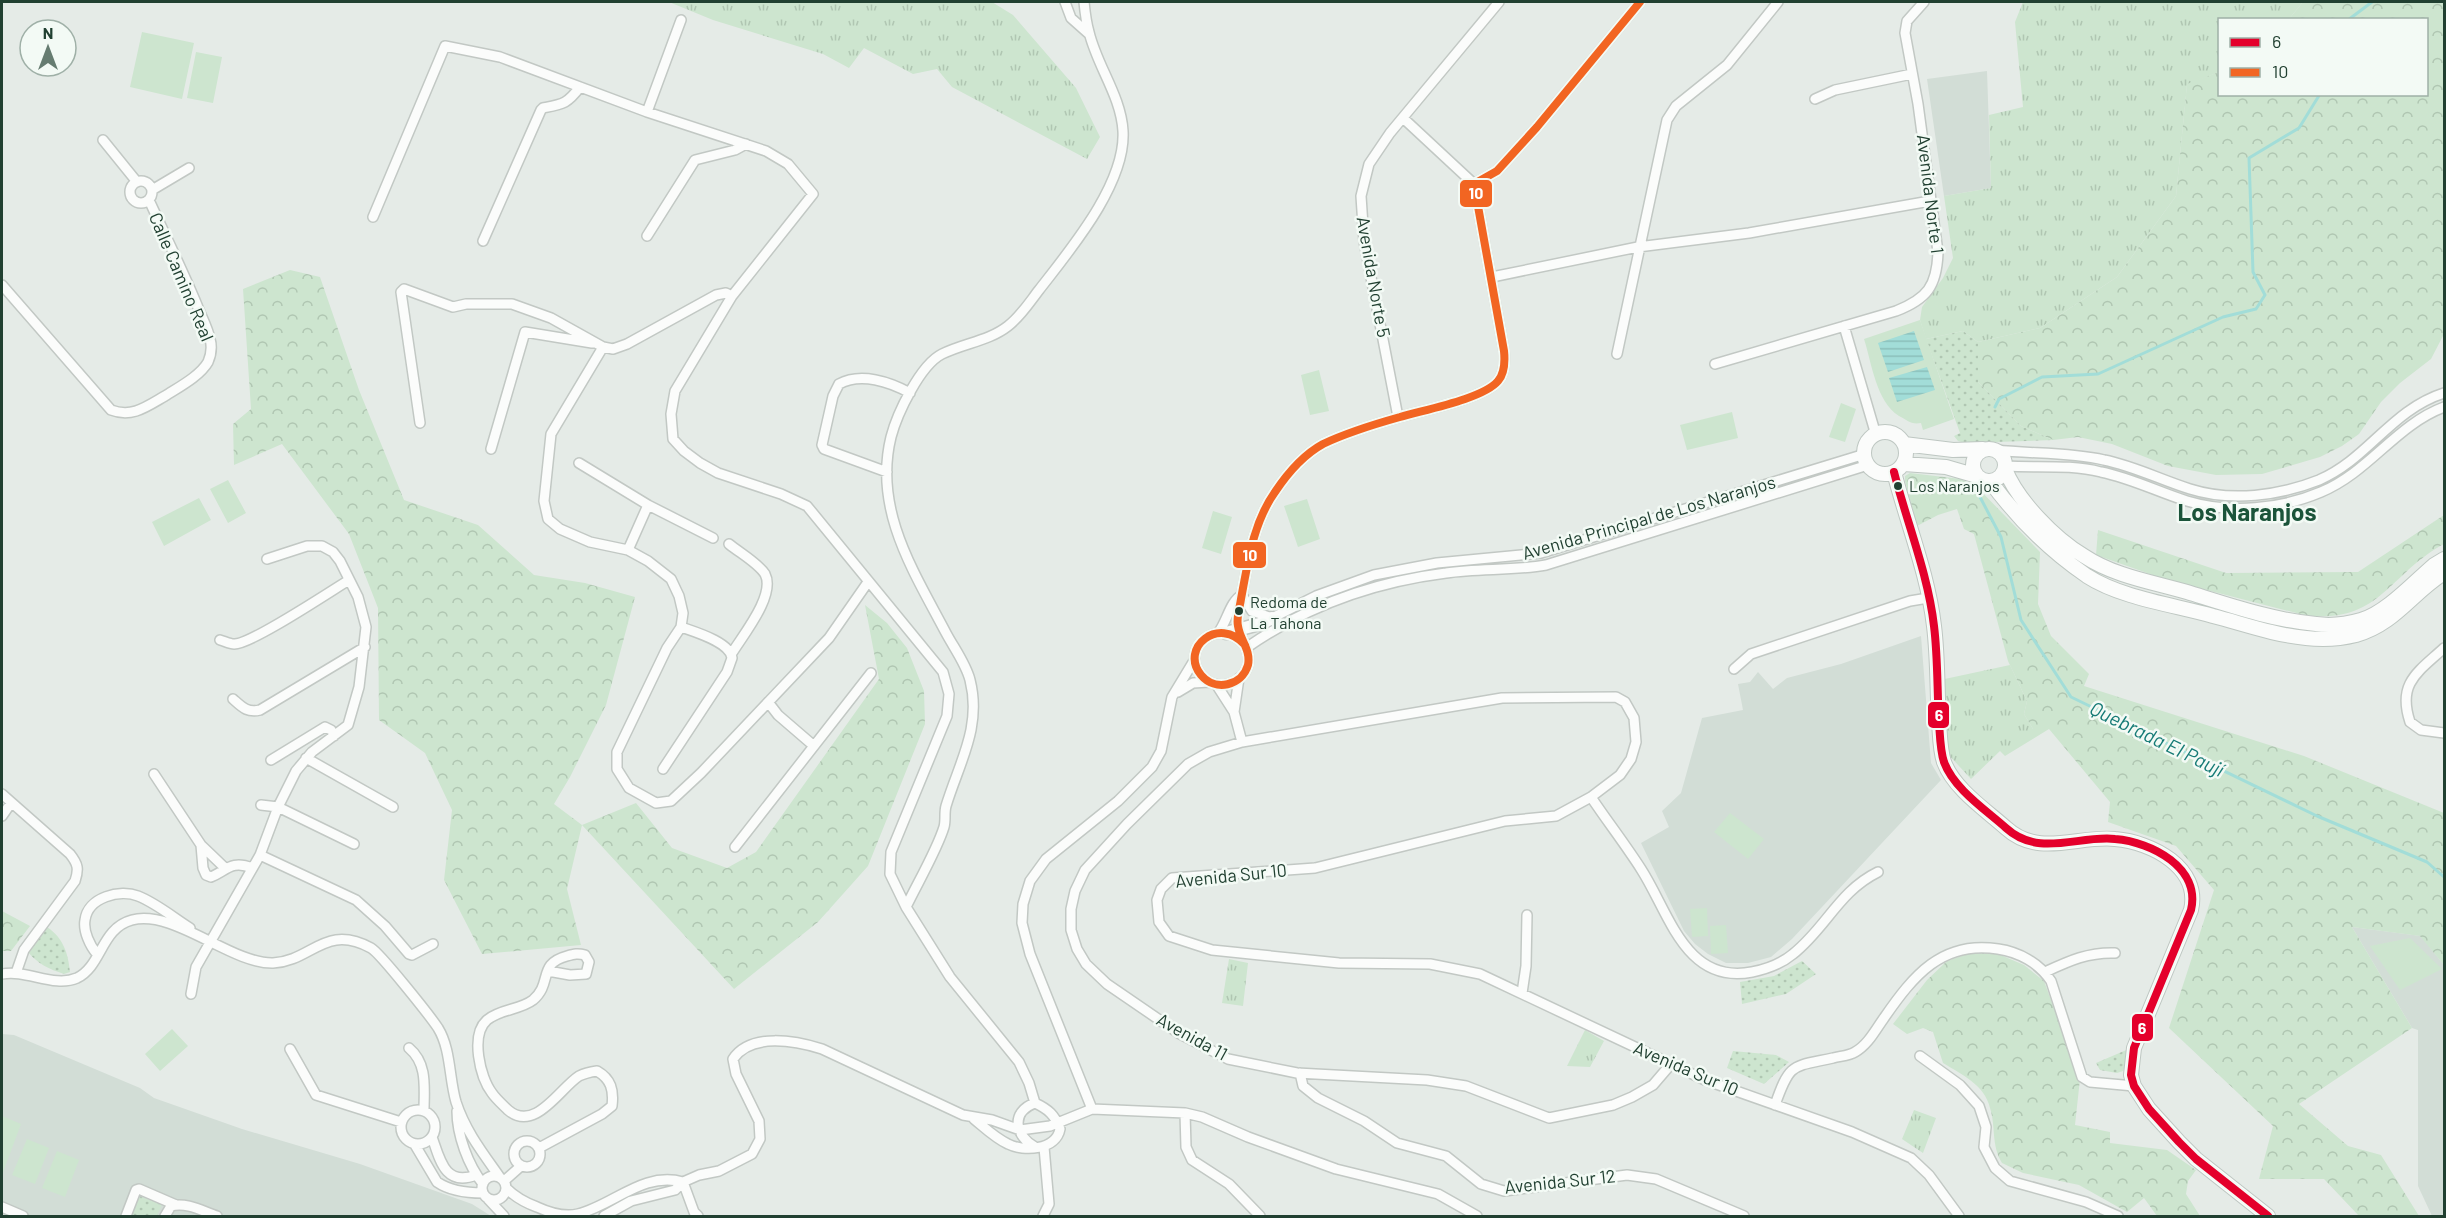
<svg xmlns="http://www.w3.org/2000/svg" width="2446" height="1218" viewBox="0 0 2446 1218" font-family="Barlow,sans-serif">
  <style>
    .built { fill: #d2ddd6 }
    .grass { fill: url(#grass-tufts) }
    .forest { fill: url(#forest-crowns) }
    .park { fill: url(#park-dots) }
    .pitch { fill: #cde5cf }
    .water { fill: url(#water-rules) }
    .lines { fill: none; stroke-linecap: round; stroke-linejoin: round }
    .stream { stroke: #a2ddd8; stroke-width: 3 }
    .minor-casing { stroke: #c2c8c4; stroke-width: 12 }
    .tertiary-casing { stroke: #c2c8c4; stroke-width: 15 }
    .secondary-casing { stroke: #bec7c2; stroke-width: 16 }
    .minor { stroke: #fbfcfb; stroke-width: 9 }
    .tertiary { stroke: #fbfcfb; stroke-width: 12 }
    .secondary { stroke: #fbfcfb; stroke-width: 14 }
    .bus-1-casing { stroke: #f3faf5; stroke-width: 12 }
    .bus-2-casing { stroke: #f3faf5; stroke-width: 12 }
    .bus-1 { stroke: #e4002b; stroke-width: 8 }
    .bus-2 { stroke: #f26522; stroke-width: 8 }
    .bus-dot { fill: #214031; stroke: #f3faf5; stroke-width: 2 }
    .labels { text-anchor: middle; stroke-width: 5; stroke-linejoin: round; paint-order: stroke }
    .bus-label { font-size: 16px; fill: #214031; stroke: #f3faf5; text-anchor: start }
    .street-label { font-size: 18px; fill: #214031; stroke: #f3faf5 }
    .water-label { font-size: 20px; font-style: italic; fill: #167b76; stroke: #f3faf5 }
    .district-label { font-size: 24px; font-weight: bold; fill: #1b543a; stroke: #f3faf5 }
    .line-badge { stroke: #f3faf5; stroke-width: 2 }
    .badge-label { font-size: 16px; text-anchor: middle; font-weight: bold; fill: #fff }
  </style>
  <defs>
    <pattern id="grass-tufts" width="24" height="20" patternUnits="userSpaceOnUse" patternTransform="scale(1.5)"><rect width="24" height="20" fill="#cde5cf"/><path d="M3 7l-1-3M5 7V3M7 7l1-3M15 17l-1-3M17 17v-4M19 17l1-3" fill="none" stroke="#b0c6b2"/></pattern>
    <pattern id="forest-crowns" width="20" height="18" patternUnits="userSpaceOnUse" patternTransform="scale(1.5)"><rect width="20" height="18" fill="#cde5cf"/><path d="M2 6a3 3 0 1 1 6 0M12 15a3 3 0 1 1 6 0" fill="none" stroke="#b0c6b2"/></pattern>
    <pattern id="park-dots" width="8" height="8" patternUnits="userSpaceOnUse" patternTransform="scale(1.5)"><rect width="8" height="8" fill="#cde5cf"/><path d="M2 2h.1M6 6h.1" fill="none" stroke="#b0c6b2" stroke-width="1.8" stroke-linecap="round"/></pattern>
    <pattern id="water-rules" width="6" height="5" patternUnits="userSpaceOnUse" patternTransform="scale(1.5)"><rect width="6" height="5" fill="#a2ddd8"/><path d="M0 2.5h6" fill="none" stroke="#8bbfba"/></pattern>
  </defs>
  <rect width="100%" height="100%" fill="#e5ebe7"/>
  <path class="built" d="M1987,71l4,117 -47,8 -17,-117z
    M1921,636l10,127 10,17 -149,159 -21,18 -23,6h-22l-18,-9 -13,-10 -11,-13 -43,-88 28,-16 -7,-16 19,-18 21,-75 41,-8 -5,-26 12,-2 8,-10 15,17 14,-11 54,-14z
    M2352,927l69,9 23,29v251h-12l-14,-30v-156l-6,-2z
    M2,1034l12,1 126,53 14,10 88,31 118,35 112,40 19,12h-489z"/>
  <path class="grass" d="M669,2h323l21,13 63,73 24,49 -13,22 -135,-72 -15,-18 -24,5 -49,-26 -15,20 -26,-14 -110,-34z
    M2023,2h280l-14,17 -69,1 -1,52 -32,13 -11,111 -59,81 -77,51 -62,14 -15,-11 -37,8 -6,-19 2,-13 21,-29 10,-20 -9,-62 47,-8 -2,-73 34,-8 -8,-85z
    M2010,665l17,36 -3,13 9,15h16l-44,27 -5,-5 -29,28 -25,-27 -6,-72z
    M1229,959l19,4 -5,43 -21,-3z
    M1585,1030l19,11 -14,26 -23,-1z
    M1914,1110l22,8 -13,35 -21,-14z"/>
  <path class="forest" d="M2303,2h141v332l-13,25 -31,24 -19,19 -22,32 -17,12 -22,11 -58,17 -46,1 -48,-9 -56,-22 -34,-7 -25,3 -32,-14 -43,-44v-40l62,-14 77,-51 59,-81 11,-112 32,-12 1,22h206v-74l-137,-1z
    M290,270l30,7 39,113 45,110 74,25 56,50 51,8 50,14 -29,108 -36,72 -16,27 28,21 54,-22 36,45 55,20 29,-16 123,-173 -14,-74 22,18 20,25 17,43 1,33 -57,142 -50,56 -84,67 -152,-164 -15,64 14,56 -99,9 -38,-74 8,-70 -27,-57 -46,-33 -1,-112 -29,-74 -67,-90 -48,21 -1,-41 18,-15 -8,-120z
    M1910,473l51,6 15,7 64,66 -2,52 13,32 38,38 -5,12 220,70 140,57v152l-24,-29 -68,-9 60,101 -113,76 49,42 33,9 38,61h-60l-35,-37h-65l14,-53 -104,-98 45,-138 -38,-44 -68,-24 2,-20 -61,-73h-16l-9,-15 3,-13 -19,-40 -34,-127 -10,-5 -7,-20 -19,6 -21,11 -12,-45v-5z
    M2444,515v29c-56,30 -64,81 -140,71l-140,-36 -68,-24 2,-25 128,43 132,-1z
    M2,911l28,15 -19,25h-9z
    M1971,953h25l28,12 20,16 36,98 -5,46 35,7v11l57,7 29,20 -8,11 -2,13 14,22h-43l-13,-18 -17,14 -48,-27 -56,-12 -21,-10c-11,-18 -6,-36 -12,-55 -5,-23 -29,-34 -47,-45l-10,-31 -10,-4 -16,6 -14,-10 34,-44 20,-19z"/>
  <path class="park" d="M1963,331l15,11v40l43,44 32,14 -88,3 -7,-2 -4,-5 6,-3 -34,-94z
    M47,927c16,11 21,25 23,45l-6,2c-15,-5 -26,-10 -36,-22z
    M1802,961l14,13 -30,20 -44,10 -2,-22 34,-6z
    M2131,1048l-8,23 -6,2 -17,-3 -4,-7z
    M1733,1051l43,4 13,7 -25,22 -37,-16z
    M141,1197l21,7 -5,12h-26l6,-18z"/>
  <path class="pitch" d="M142,32l52,11 -12,56 -52,-12z
    M196,52l26,5 -9,46 -26,-5z
    M1920,320l34,99 -31,11 -2,-7c-10,2 -14,-3 -22,-7 -23,-15 -27,-52 -35,-77z
    M1319,370l10,41 -19,4 -9,-40z
    M1841,403l15,6 -11,33 -16,-5z
    M1732,412l6,26 -51,12 -7,-25z
    M228,480l18,33 -18,10 -18,-34z
    M199,498l12,22 -47,26 -12,-24z
    M1307,499l13,40 -22,8 -14,-41z
    M1213,511l19,6 -11,37 -19,-6z
    M1730,813l34,26 -16,20 -34,-27z
    M1707,908l1,28 -16,1 -2,-28z
    M1726,925l2,28 -17,1 -1,-28z
    M2410,938l32,31 -42,21 -30,-44z
    M172,1029l16,17 -28,25 -15,-17z
    M2,1116l19,8 -19,51z
    M27,1139l22,9 -14,36 -23,-9z
    M57,1151l22,9 -14,37 -23,-9z"/>
  <path class="water" d="M1914,331l10,29 -36,12 -10,-29z
    M1927,367l8,23 -38,12 -8,-24z"/>
  <g class="lines">
    <path class="stream" d="M2348,20l24,-18
      M1995,407l4,-8 43,-22 56,-3 125,-57 33,-8 9,-14 -12,-23 -4,-114 50,-30 21,-34
      M1980,497l21,40 20,83 50,77 246,119 110,46 17,15"/>
    <defs>
      <path id="minor" d="M1065,2l6,16 18,16
        M1815,99l20,-9 77,-16
        M647,112l34,-92
        M1403,118l71,66
        M103,140l34,42
        M130 192a11 11 0 1 1 22 0a11 11 0 1 1-22 0Z
        M152,190l37,-22
        M373,217l72,-171 55,11 147,55 119,39 22,13 25,30 -81,102 -57,95 -4,23 2,25 11,12 16,12 18,10 63,21 26,12 136,166 6,22 -2,22 -56,136 -1,22 16,33 44,70 69,85 10,21 6,20
        M647,236l48,-76 40,-10 11,-6
        M483,241l58,-131 2,-2c20,-4 24,-4 37,-21
        M1492,277l146,-30 111,-14 181,-32
        M2,285l109,125c21,8 35,-3 54,-14 14,-9 35,-20 43,-34 3,-7 4,-16 2,-23 -2,-11 -9,-23 -13,-34 -15,-36 -32,-70 -48,-105
        M1844,326l32,109
        M603,347l-52,87 -7,67 4,18 12,10 30,13 38,8 20,11 23,18 8,17 4,17 -2,14 -14,21 -50,104v17l12,19 27,15 15,-2 30,-28 128,-135 39,-56
        M1617,354l50,-234 9,-14 51,-41 51,-63
        M1715,364l181,-53c31,-12 41,-25 42,-59l-20,-148 -13,-71 2,-12 17,-19
        M1398,417l-34,-176 -3,-45 8,-32 21,-31 109,-131
        M420,423l-19,-131 3,-3 49,18 13,-3h46l39,14 52,29 10,2 14,-5 89,-49 10,-2 6,3
        M491,449l34,-117 67,11
        M1996,450c36,4 73,2 108,10 30,6 57,20 86,29 41,13 89,7 129,-9 49,-21 72,-70 125,-87
        M579,463l69,42 -20,45
        M2006,466c32,2 63,-2 95,6 30,6 57,20 86,29 43,13 94,8 134,-9 48,-20 75,-67 123,-85
        M887,472l-63,-23 -2,-4 11,-49 6,-12c22,-12 51,-2 71,9
        M648,505l65,33
        M729,544c11,9 29,19 36,30 11,21 -22,61 -33,79
        M1242,595l10,16 20,7 44,-22 58,-21 63,-12 104,-10 324,-99
        M1218,633c9,-11 12,-32 24,-38
        M220,640c4,1 10,4 14,4 16,1 97,-53 115,-64
        M1245,645c-26,-30 -66,3 -44,30 14,17 41,11 47,-10 3,-15 -8,-25 -10,-39 -2,-8 2,-19 3,-27 7,-37 12,-76 34,-107 12,-18 28,-37 48,-48 23,-11 52,-20 77,-27 23,-7 83,-18 98,-36 6,-7 7,-20 6,-30l-30,-167 23,-13 40,-44 103,-125
        M1246,648c60,-42 128,-66 200,-75 33,-5 67,-2 100,-8l322,-100
        M2444,648c-26,24 -47,35 -34,74l11,8 23,3
        M1734,669l17,-15 159,-53 18,-3
        M1216,684l18,28 8,30
        M1178,692l15,-9 16,-1
        M233,699c9,8 14,14 27,11l105,-63
        M768,702l10,13 36,31
        M1234,712l5,-34
        M306,758l87,49
        M271,760l54,-33 6,3 3,6
        M663,769l64,-97 5,-14c-2,-16 -37,-26 -51,-31
        M154,774l47,71 2,23 3,7 5,2c16,-7 21,-17 41,-9
        M2,794l68,60c8,10 9,15 5,27l-51,69 -8,23
        M1591,797c16,24 34,47 50,72 28,43 44,116 111,103 15,-3 29,-8 41,-18 33,-26 46,-63 85,-82
        M261,805l17,2 76,37
        M2,816l9,-13
        M201,845l24,23
        M735,847l136,-174
        M260,855l96,45 29,26 24,28 3,1 21,-11
        M906,907c11,-23 31,-57 38,-80 2,-7 0,-14 2,-21 13,-43 36,-79 24,-126 -4,-16 -16,-32 -24,-47 -32,-61 -73,-123 -55,-196 6,-23 29,-72 51,-83 22,-11 47,-13 66,-28 13,-10 21,-23 31,-36 31,-40 87,-106 84,-159 -2,-35 -26,-65 -34,-99 -3,-10 -4,-20 -5,-30
        M97,954c-7,-8 -14,-23 -12,-34 3,-23 35,-31 53,-24 18,7 36,22 52,32
        M2045,972c24,-11 43,-20 70,-19
        M2,974c24,-5 52,14 75,4 25,-12 24,-50 55,-58 42,-11 99,44 141,43 39,-2 52,-40 98,-15 9,5 59,68 67,80 13,21 11,50 18,74 9,28 26,50 43,74
        M1522,993l4,-27 1,-51
        M191,994l5,-27 64,-112 18,-48 18,-36 16,-19 36,-27 11,-38 7,-60 -8,-30 -18,-36 -7,-9 -11,-6h-15l-40,13
        M409,1048c19,16 15,40 15,63
        M290,1049l26,46 85,27
        M1920,1056l40,29 19,21 7,21 -2,20 11,21 15,13 76,21 32,14
        M1671,1064l-18,21 -21,12 -19,8 -64,13 -83,-32 -39,-6 -130,-7 -69,-14 -48,-25 -73,-50 -21,-20 -9,-15 -6,-19v-21l4,-18 10,-21 42,-46 61,-60 21,-12 33,-10 260,-44 114,-1 9,5 9,16 2,24 -5,17 -11,16 -29,22 -35,19 -51,5 -190,47 -143,10 -11,11 -4,11 2,22 10,14 43,14 127,13 91,1 50,10 225,106 147,52 59,26 18,17 30,41
        M1300,1073l3,13 15,12 46,23 33,22 49,13 35,28 23,7 123,-16 29,4 88,37
        M1775,1105c15,-43 17,-38 58,-47 7,-2 16,-2 22,-6 13,-7 21,-23 29,-34 29,-42 58,-78 114,-69 21,3 41,14 53,32l31,96 8,5 44,4
        M1092,1109l-62,-155 -8,-31 1,-19 7,-23 16,-22 72,-58 34,-34 9,-16 11,-54 23,-38
        M401 1127a17 17 0 1 1 34 0a17 17 0 1 1-34 0Z
        M457,1111c0,24 11,54 26,73
        M1185,1113l1,34 6,13 37,24 31,32
        M974,1119c11,9 21,19 34,25 16,8 48,6 52,-15 -5,-14 -12,-20 -25,-26 -25,9 -20,33 0,44
        M432,1137c8,23 13,50 44,38
        M514 1154a13 13 0 1 1 26 0a13 13 0 1 1-26 0Z
        M415,1145l22,37c13,9 30,11 46,11
        M539,1148l63,-34 10,-8c2,-16 -1,-27 -15,-35 -7,1 -12,2 -18,5 -19,12 -44,57 -71,34 -5,-5 -12,-11 -16,-17 -12,-16 -22,-58 -5,-73 13,-11 33,-10 46,-20 20,-17 4,-36 34,-44 7,-2 11,-3 18,-1l4,7 -3,12 -16,1 -22,-4
        M482 1188a12 12 0 1 1 24 0a12 12 0 1 1-24 0Z
        M504,1181l17,-15
        M683,1182l11,30 4,4
        M506,1188c9,9 20,15 31,19 13,6 28,10 41,7 36,-9 65,-43 105,-32
        M488,1199l16,17
        M2,1207l21,9
        M126,1216l10,-26 3,-1 37,16
        M165,1216l6,-10c16,-4 31,5 46,10
        M604,1216l27,-15 44,-11 8,-8 16,-7 20,-4 33,-17 8,-15 -1,-18 -23,-47 -3,-15c18,-27 63,-18 89,-10l141,66 29,5 28,10 30,-4 42,-17 93,4 17,4 46,20 88,32 102,25 39,22
        M1043,1216l6,-12 -5,-57"/>
      <path id="tertiary" d="M1226,633l37,-10 9,-5"/>
      <path id="secondary" d="M1864 453a21 21 0 1 1 42 0a21 21 0 1 1-42 0Z
        M1904,444l49,6 30,-1
        M1973 465a16 16 0 1 1 32 0a16 16 0 1 1-32 0Z
        M1904,464l42,3 31,9
        M2005,469c12,31 50,70 79,87 30,20 68,26 103,36 42,13 85,28 129,32 14,2 31,0 45,-4 25,-7 53,-38 73,-55l10,-6
        M1894,472c13,51 34,102 40,154 4,32 3,64 5,96 1,13 1,28 5,40 10,27 42,48 62,66 33,30 72,7 109,11 37,3 86,29 76,71l-57,138 -3,27 3,11 15,23 30,33 17,17 72,57
        M1990,481c27,37 59,69 97,95 34,22 87,29 126,40 31,8 61,19 93,22 16,2 34,1 50,-3 39,-11 57,-43 88,-62"/>
    </defs>
    <use href="#minor" class="minor-casing"/>
    <use href="#tertiary" class="tertiary-casing"/>
    <use href="#secondary" class="secondary-casing"/>
    <use href="#minor" class="minor"/>
    <use href="#tertiary" class="tertiary"/>
    <use href="#secondary" class="secondary"/>
    <defs>
      <path id="bus-1" d="M1894,472c13,51 34,102 40,154 4,32 3,64 5,96 1,13 1,28 5,40 10,27 42,48 62,66 33,30 72,7 109,11 37,3 86,29 76,71l-57,138 -3,27 3,11 15,23 30,33 17,17 72,57"/>
      <path id="bus-2" d="M1245,645c-26,-30 -66,3 -44,30 14,17 41,11 47,-10 3,-15 -8,-25 -10,-39 -2,-8 2,-19 3,-27 7,-37 12,-76 34,-107 12,-18 28,-37 48,-48 23,-11 52,-20 77,-27 23,-7 83,-18 98,-36 6,-7 7,-20 6,-30l-30,-167 23,-13 40,-44 103,-125"/>
    </defs>
    <use href="#bus-1" class="bus-1-casing"/>
    <use href="#bus-2" class="bus-2-casing"/>
    <use href="#bus-1" class="bus-1"/>
    <use href="#bus-2" class="bus-2"/>
  </g>
  <g class="bus-dot">
    <circle cx="1898" cy="486" r="5"/>
    <circle cx="1239" cy="611" r="5"/>
  </g>
  <g class="labels">
    <g class="bus-label">
      <text x="1909" y="492">Los Naranjos</text>
      <text x="1250" y="608">Redoma de<tspan x="1250" dy="21">La Tahona</tspan></text>
    </g>
    <g class="street-label">
      <text transform="translate(1930 194) rotate(83)" y="6">Avenida Norte 1</text>
      <text transform="translate(181 277) rotate(67)" y="6">Calle Camino Real</text>
      <text transform="translate(1373 277) rotate(80)" y="6">Avenida Norte 5</text>
      <text transform="translate(1649 518) rotate(-16)" y="6">Avenida Principal de Los Naranjos</text>
      <text transform="translate(1231 876) rotate(-6)" y="6">Avenida Sur 10</text>
      <text transform="translate(1192 1037) rotate(29)" y="6">Avenida 11</text>
      <text transform="translate(1686 1069) rotate(23)" y="6">Avenida Sur 10</text>
      <text transform="translate(1560 1182) rotate(-6)" y="6">Avenida Sur 12</text>
    </g>
    <g class="water-label">
      <text transform="translate(2157 739) rotate(26)" y="7">Quebrada El Paují</text>
    </g>
    <g class="district-label">
      <text x="2247" y="521">Los Naranjos</text>
    </g>
  </g>
  <g class="line-badge">
    <rect x="1459" y="179" width="34" height="29" rx="6" fill="#f26522"/>
    <rect x="1232" y="541" width="35" height="28" rx="6" fill="#f26522"/>
    <rect x="1927" y="701" width="23" height="28" rx="6" fill="#e4002b"/>
    <rect x="2131" y="1013" width="23" height="29" rx="6" fill="#e4002b"/>
  </g>
  <g class="badge-label">
    <text x="1476" y="199">10</text>
    <text x="1250" y="561">10</text>
    <text x="1939" y="721">6</text>
    <text x="2142" y="1034">6</text>
  </g>
  <rect width="2446" height="1218" fill="none" stroke="#214031" stroke-width="6"/>
  <rect x="2218" y="18" width="210" height="78" fill="#f3faf5" stroke="#9fb0a7" stroke-width="1.5"/>
  <rect x="2230" y="38" width="30" height="9" fill="#e4002b" stroke="#9fb0a7" stroke-width="1.5"/>
  <text x="2272" y="48" font-size="18" fill="#214031">6</text>
  <rect x="2230" y="68" width="30" height="9" fill="#f26522" stroke="#9fb0a7" stroke-width="1.5"/>
  <text x="2272" y="78" font-size="18" fill="#214031">10</text>
  <g transform="translate(48 48)"><circle r="28" fill="#f3faf5" stroke="#9fb0a7" stroke-width="1.5"/>
  <path d="M0-4.5L10 22L0 15L-10 22Z" fill="#667c71"/>
  <text y="-9" font-size="16" font-weight="bold" text-anchor="middle" fill="#214031">N</text>
  </g>
</svg>
